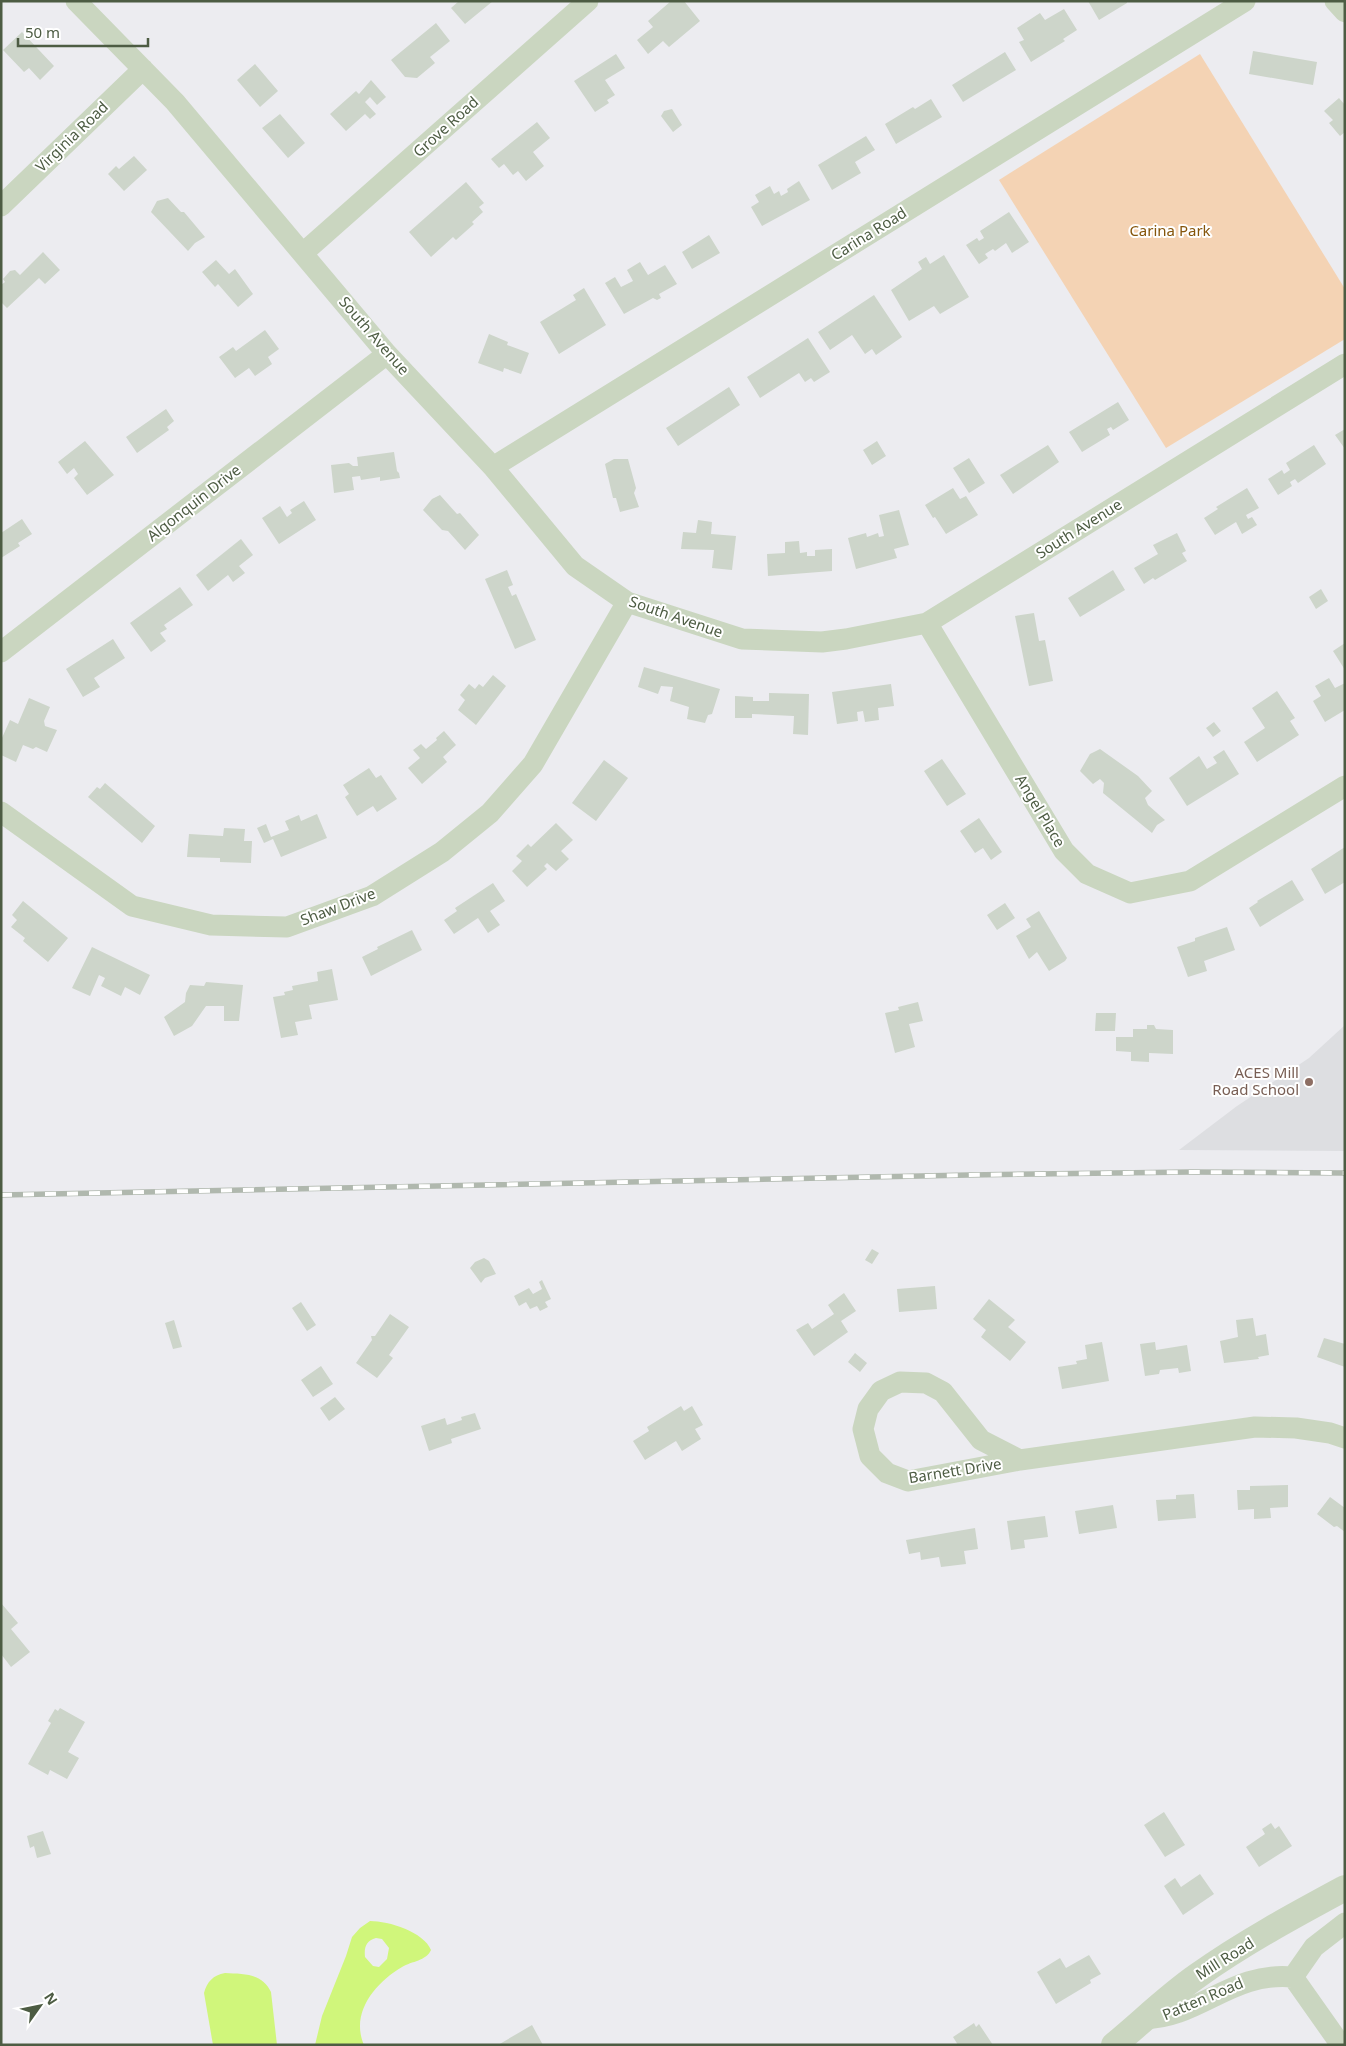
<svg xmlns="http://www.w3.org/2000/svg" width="1346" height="2046" viewBox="0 0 1346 2046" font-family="'Noto Sans',sans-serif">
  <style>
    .education { fill: #dddee1 }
    .green { fill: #f4d3b4 }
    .water { fill: #d0f67b; fill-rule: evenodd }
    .building { fill: #cdd5ca }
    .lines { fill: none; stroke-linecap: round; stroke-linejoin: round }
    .minor { stroke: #cad6c0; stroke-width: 21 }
    .tertiary { stroke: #cad6c0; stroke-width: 26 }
    .rail-casing { stroke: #b0b8ae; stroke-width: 5.5 }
    .rail { stroke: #fff; stroke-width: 4; stroke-dasharray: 11; stroke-linecap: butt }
    .education-dot { fill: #8d6e63; stroke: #fff; stroke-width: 2 }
    .labels { text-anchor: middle; stroke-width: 4; stroke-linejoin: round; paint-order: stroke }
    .street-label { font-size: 15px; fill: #4d5c43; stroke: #fff }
    .park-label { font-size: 15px; fill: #85550b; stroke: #fff }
    .education-label { font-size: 15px; fill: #785e54; stroke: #fff; text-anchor: end }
  </style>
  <rect width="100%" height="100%" fill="#ececf0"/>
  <path class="education" d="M1345,1025v126l-166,-1 58,-44 72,-48z"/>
  <path class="green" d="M1200,54l145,235v50l-179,109 -167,-268z"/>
  <path class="water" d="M370,1921c19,0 54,11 61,29 -5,11 -19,11 -29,17 -27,16 -52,46 -38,78h-49l7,-29 24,-60 6,-19 8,-9zM376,1938l6,1 7,9 -2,11 -8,8 -6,-1 -8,-9c-1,-10 1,-16 11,-19z
    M225,1973c19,1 37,0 46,19l6,53h-64l-9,-52c3,-11 9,-18 21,-20z"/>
  <path class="building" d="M459,1h34l-28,23 -14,-16z
    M671,1h13l16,20 -31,26 -6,-6 -15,13 -11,-14 16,-13 -5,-6z
    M1088,1h39v2l-28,17z
    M1064,9l13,21 -14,9 2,2 -34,21 -12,-20 5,-2 -7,-12 23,-15 5,7z
    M436,23l14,18 -20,16 5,6 -18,15 -12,-1 -14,-17z
    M22,32l32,34 -14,14 -11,-12 -5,4 -21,-22z
    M1253,51l64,11 -4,23 -64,-11z
    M1005,52l11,18 -53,32 -11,-17z
    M616,54l9,14 -20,12 10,15 -8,5 2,3 -14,9 -21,-31z
    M255,64l23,27 -18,16 -23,-27z
    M371,80l15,17 -9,8 -7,-8 -5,5 11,12 -6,5 -5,-5 -19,17 -16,-17 26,-23 3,3z
    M1339,98l6,7v27l-5,4 -11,-13 4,-3 -9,-9z
    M931,99l11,18 -46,27 -11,-20 28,-17 2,2z
    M672,109l10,16 -9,7 -12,-16 3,-5z
    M280,114l25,29 -17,15 -26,-30z
    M537,122l13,16 -17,14 11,14 -18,15 -8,-10 -5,4 -9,-11 -5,4 -8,-9z
    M866,136l9,14 -20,12 6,11 -29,17 -14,-25z
    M134,156l13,14 -23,21 -16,-17 8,-8 3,3z
    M799,181l11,19 -48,26 -11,-19 8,-5 -4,-7 15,-9 4,8 5,-3 2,5 7,-4 -1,-3z
    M466,182l18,21 -5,4 4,5 -11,10 2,2 -18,16 -3,-3 -22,20 -22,-25z
    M168,198l13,14h3l21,25 -10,6 -7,8 -37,-39 6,-11z
    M1009,212l20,30 -17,11 -6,-10 -11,8 -2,-2 -8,5 3,4 -9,6 -13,-19 11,-7 2,3 5,-3 -4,-7z
    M709,235l11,18 -28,16 -10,-17z
    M43,252l17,18 -15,14 -6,-6 -32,30 -6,-6v-17l4,-3 -2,-3 7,-8 5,-1 5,5z
    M944,255l25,42 -29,17 -6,-8 -25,15 -18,-31 31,-21 -4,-7 8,-5 4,7z
    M216,260l13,14 6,-5 18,25 -15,13 -20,-23 -3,3 -13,-15z
    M640,262l8,13 17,-10 12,19 -18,10 2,4 -4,2 -4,-2 -29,16 -19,-31 10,-6 6,10 12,-6 -6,-11z
    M584,288l22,37 -47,29 -19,-32 36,-22 -3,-5z
    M874,295l28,42 -26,18 -4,-6 -7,5 -13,-19 -22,15 -12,-18z
    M265,330l14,19 -11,8 4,7 -17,12 -6,-8 -14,10 -16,-21 14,-10 3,4z
    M489,334l19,8 -1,3 22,8 -8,21 -17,-6 -1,4 -25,-9z
    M808,338l22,34 -16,10 -3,-4 -6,4 -6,-9 -39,25 -13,-21z
    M729,387l11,18 -62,41 -12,-18z
    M1118,402l11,18 -16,10 -2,-3 -4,2 3,6 -28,17 -13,-20z
    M166,409l8,12 -7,6 2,3 -32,23 -11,-16z
    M1345,429v20l-10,-14z
    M85,441l29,34 -27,20 -13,-17 4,-4 -4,-6 -7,6 -9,-12z
    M877,441l9,15 -14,9 -9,-15z
    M1048,445l11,17 -46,32 -13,-19z
    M1314,445l12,19 -28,19 -3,-4 -5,3 2,4 -14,9 -10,-16 14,-9 2,4 6,-4 -4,-7z
    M394,452l3,19 2,2 1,5 -20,3v-4l-19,3 -1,-4 -8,1 2,13 -20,3 -3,-28 18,-2 4,3h5l-1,-9z
    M969,458l16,25 -16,10 -16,-25z
    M614,459h14l8,29 -2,5 5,14 -19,5 -4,-14h-3l-8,-34z
    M953,488l7,11 6,-3 12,19 -32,19 -11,-17 -2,1 -8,-13z
    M1247,488l12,20 -13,7 2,4 4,-2 5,8 -15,9 -6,-12 -21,13 -11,-17 14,-9 -2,-2z
    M440,495l17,19 3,-1 19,22 -14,15 -17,-19 -6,-1 -19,-20 9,-11z
    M304,501l12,19 -37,24 -17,-26 18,-12 7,11 5,-4 -2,-3z
    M899,510l10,35 -15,4 3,9 -41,11 -8,-31 18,-5 1,4 11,-4 1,4 5,-1 -5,-21z
    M22,519l10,15 -14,9 2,3 -19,12v-25z
    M698,520l14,2 -1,12 25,2 -4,34 -20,-2 2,-18 -33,-1 2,-17 13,1z
    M1177,533l9,18 -4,2 5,8 -32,19 -2,-2 -9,6 -10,-16 24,-14 -5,-9z
    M241,539l12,16 -14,11 6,7 -12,9 -5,-7 -20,16 -12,-16z
    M799,541l1,12 7,-1v4h8v-6l17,-1v22l-64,5 -1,-22 18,-1v-11z
    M507,570l6,15 -5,2 4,9 4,-2 20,46 -21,9 -30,-70z
    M1113,570l12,20 -45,27 -12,-19z
    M180,587l13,18 -29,20 3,4 -7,4 6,8 -15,11 -21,-29z
    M1321,589l7,12 -12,8 -7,-12z
    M1034,613l5,28 6,-1 8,41 -24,5 -14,-70z
    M113,639l12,19 -31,20 6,9 -17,10 -17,-28z
    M1345,643v27l-12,-19z
    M644,667l76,22 -8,25 -4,1 -3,8 -18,-4 2,-12 -19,-6 3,-14 -12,-1 -3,8 -20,-7z
    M493,675l13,11 -30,39 -18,-15 7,-10 -5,-5 9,-11 6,5 4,-5 4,3z
    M1329,678l6,10 10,-5v27l-20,12 -12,-21 8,-5 -6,-10z
    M891,684l3,22 -16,2 1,12 -14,2 -2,-11 -6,1 1,9 -21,3 -5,-32z
    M1277,691l18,27 -5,3 9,14 -42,27 -13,-20 21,-14 -13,-20z
    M769,693l40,1 -1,41 -15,-1 1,-18 -42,-2v4h-17v-22l18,1v4h16z
    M29,698l21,9 -6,14 1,5 12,4 -10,22 -11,-5 -3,2 -10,-4 -7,17 -15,-7v-15l9,-20 8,4z
    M1214,722l7,9 -8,6 -7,-9z
    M444,731l12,14 -13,12 4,5 -25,22 -14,-16 12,-10 -7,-8 8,-6 5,5 11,-9 -1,-2z
    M1100,749l38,27 14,15 -7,7 3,7 17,15 -8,5 -5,8 -49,-40 1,-10 -4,-4 -7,5 -13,-13 10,-17z
    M1224,750l15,24 -52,32 -18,-28 30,-22 8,13 10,-6 -4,-6z
    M942,759l24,35 -19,12 -23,-35z
    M604,760l24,18 -32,43 -24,-18z
    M369,768l7,10 5,-3 16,24 -20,13 -4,-6 -16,10 -12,-19 4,-3 -6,-9z
    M105,783l50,43 -13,17 -54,-46 9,-10 3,2z
    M317,814l10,24 -46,19 -8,-18 -9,4 -7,-15 9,-4 5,13 18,-7 -4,-9 14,-6 2,6z
    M979,818l23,34 -11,8 -8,-12 -8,5 -15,-22z
    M556,823l17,17 -12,11 8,8 -13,12 -9,-8 -3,3 3,3 -20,18 -15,-16 10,-10 -6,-5 12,-12 3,3z
    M224,828l21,1 -1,12h8l-1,22 -31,-1v-4l-33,-1 2,-23 34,2z
    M1345,847v35l-20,12 -14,-25z
    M1292,880l12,20 -44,27 -11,-19 9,-6 -1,-1z
    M493,883l12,18 -15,10 10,14 -12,8 -10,-15 -24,16 -10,-14 13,-9 -2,-3z
    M23,901l45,37 -20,24 -25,-21 2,-3 -14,-11 6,-7 -5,-5z
    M1005,903l10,15 -18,12 -10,-15z
    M1039,911l28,47 -2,3 -16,10 -12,-19 -8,7 -13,-23 15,-9 -5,-8z
    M1227,927l8,23 -31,11 3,10 -19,6 -11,-30 18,-6v-3z
    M412,930l10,20 -51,26 -9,-19 16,-8 -1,-2z
    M92,947l58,28 -10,20 -15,-8 -4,9 -20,-10 4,-8 -6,-3 -9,21 -18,-8z
    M332,969l6,31 -29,5 3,14 -17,3 3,13 -17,3 -8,-41 12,-2 -1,-3 9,-2 -1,-4 26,-5 -1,-9z
    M206,982l37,3 -4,36h-15v-15h-18l-14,20 -18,10 -10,-19 21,-15 1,-9 4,-8 14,1z
    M918,1002l5,19 -14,3 6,23 -20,6 -10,-40 14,-3 -1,-3z
    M1096,1013h20l-1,18h-20z
    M1147,1025h7l2,4 17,1v24l-24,-1v9l-18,-1v-9l-15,-1v-14h17v-8h14z
    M872,1249l7,4 -7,11 -7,-4z
    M484,1258l5,3 7,13 -11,4 -4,5 -11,-15 5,-6z
    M542,1280l9,19 -6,3 3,5 -8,4 -3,-5 -7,3 -4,-7 -7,4 -5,-10 15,-8 4,6 9,-5 -3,-7z
    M935,1286l2,23 -38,3 -2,-23z
    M844,1293l12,18 -15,10 7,11 -34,24 -18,-26 12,-7 4,6 22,-15 -6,-9z
    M989,1299l26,21 -7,7 18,15 -16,19 -29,-24 5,-7 -13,-11z
    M301,1302l15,23 -9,6 -15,-23z
    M390,1314l19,13 -20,28 4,3 -16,20 -21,-15 16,-23 -1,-4h4z
    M1253,1318l3,18 10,-2 3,21 -11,2 1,2 -35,4 -4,-22 18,-4 -2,-17z
    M174,1320l8,27 -9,2 -8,-26z
    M1324,1338l21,6v23l-28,-10z
    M1102,1342l7,39 -47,8 -4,-22 19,-3 -1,-3 11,-2 -2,-14z
    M1155,1342l1,8 31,-5 4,26 -12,2 -1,-5 -18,2 -1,4 -14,2 -5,-32z
    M855,1353l12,10 -7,9 -12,-10z
    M321,1366l12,18 -20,13 -12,-17z
    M335,1397l10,12 -16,12 -9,-13z
    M681,1406l3,5 8,-5 11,19 -8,4 6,10 -19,12 -6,-10 -31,19 -12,-19 16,-10 -2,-4z
    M475,1413l6,16 -30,10 1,4 -23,8 -8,-25 24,-8 2,7 15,-5 -1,-3z
    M1288,1485v22l-18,1 1,10 -17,1v-10l-16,1 -1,-20h13v-4z
    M1194,1494l2,24 -38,3 -2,-21 20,-1v-4z
    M1330,1497l15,11v24l-8,-6 -3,1 -17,-13z
    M1113,1505l4,23 -38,6 -4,-23z
    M1045,1516l3,21 -24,3 1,8 -14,2 -4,-29z
    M975,1528l3,21 -14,2 2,13 -25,3 -2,-10 -18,3 -1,-8 -11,2 -3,-14z
    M1,1603l17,20 -7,6 19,23 -19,15 -10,-13z
    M60,1708l25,14 -17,30 11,6 -12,21 -17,-9 -2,5 -20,-11 23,-41 -3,-2 7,-12 3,2z
    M1164,1812l21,33 -20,12 -21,-32z
    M1271,1823l4,6 4,-3 13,20 -33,21 -13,-20 19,-13 -3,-5z
    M43,1831l8,23 -14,4 -3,-12 -4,2 -3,-12z
    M1200,1874l14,20 -31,21 -19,-29 11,-8 6,9z
    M1089,1955l12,19 -11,6 1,3 -35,21 -19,-32 23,-14 6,10z
    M974,2023l2,4 3,-3 14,21h-35l-5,-8z
    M532,2025l11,20h-45z"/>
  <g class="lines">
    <path class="minor" d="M76,1l99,101 212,252 106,113 82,99 52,36 115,37 80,3 24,-3 81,-16 418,-259
      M1335,1l10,11
      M1,206l142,-137
      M303,253l285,-252
      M493,467l752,-466
      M927,623l137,228 23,23 43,19 60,-12 155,-95
      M1,652l386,-298
      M1,812l131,94 79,19 76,2 85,-31 70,-44 48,-39 43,-49 94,-162
      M1020,1460l-39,-20 -38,-48 -17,-9 -26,-1 -19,9 -13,18 -5,20 7,27 17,17 21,8 112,-21 235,-33 41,1 34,5 15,5
      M1143,2019c57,-1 88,-48 150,-42
      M1341,2045l-48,-68 21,-30 31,-24"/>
    <path class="tertiary" d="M1114,2045c28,-23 53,-48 83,-69 46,-33 98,-61 148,-88"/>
    <defs>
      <path id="rail" d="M1,1195l968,-20 222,-3 154,1"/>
    </defs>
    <use href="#rail" class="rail-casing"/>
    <use href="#rail" class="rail"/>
  </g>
  <circle class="education-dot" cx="1309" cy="1082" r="5"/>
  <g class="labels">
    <g class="street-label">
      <text transform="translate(446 127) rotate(-42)" y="5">Grove Road</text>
      <text transform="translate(72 137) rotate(-44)" y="5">Virginia Road</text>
      <text transform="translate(869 234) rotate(-32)" y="5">Carina Road</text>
      <text transform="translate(374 336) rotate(49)" y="5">South Avenue</text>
      <text transform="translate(194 503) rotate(-38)" y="5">Algonquin Drive</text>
      <text transform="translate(1079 529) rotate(-32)" y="5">South Avenue</text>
      <text transform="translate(676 617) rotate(19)" y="5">South Avenue</text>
      <text transform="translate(1040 811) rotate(59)" y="5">Angel Place</text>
      <text transform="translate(338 907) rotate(-21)" y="5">Shaw Drive</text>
      <text transform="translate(955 1471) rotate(-9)" y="5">Barnett Drive</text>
      <text transform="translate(1225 1959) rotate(-32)" y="5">Mill Road</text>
      <text transform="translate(1203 1999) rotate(-23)" y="5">Patten Road</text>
    </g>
    <g class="park-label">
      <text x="1170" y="236">Carina Park</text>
    </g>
    <g class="education-label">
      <text x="1299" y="1078">ACES Mill<tspan x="1299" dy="17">Road School</tspan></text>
    </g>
  </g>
  <rect width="1346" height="2046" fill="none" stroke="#4d5c43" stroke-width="5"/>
  <g transform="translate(40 2006) rotate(57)" stroke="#ffffff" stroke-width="4" paint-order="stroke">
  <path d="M0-4L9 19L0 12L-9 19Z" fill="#4d5c43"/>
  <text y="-8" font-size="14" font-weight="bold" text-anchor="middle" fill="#4d5c43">N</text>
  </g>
  <path d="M18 38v8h130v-8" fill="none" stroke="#4d5c43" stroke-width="2.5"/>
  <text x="25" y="38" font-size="15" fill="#4d5c43" stroke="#ffffff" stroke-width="4" paint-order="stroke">50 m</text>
</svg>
